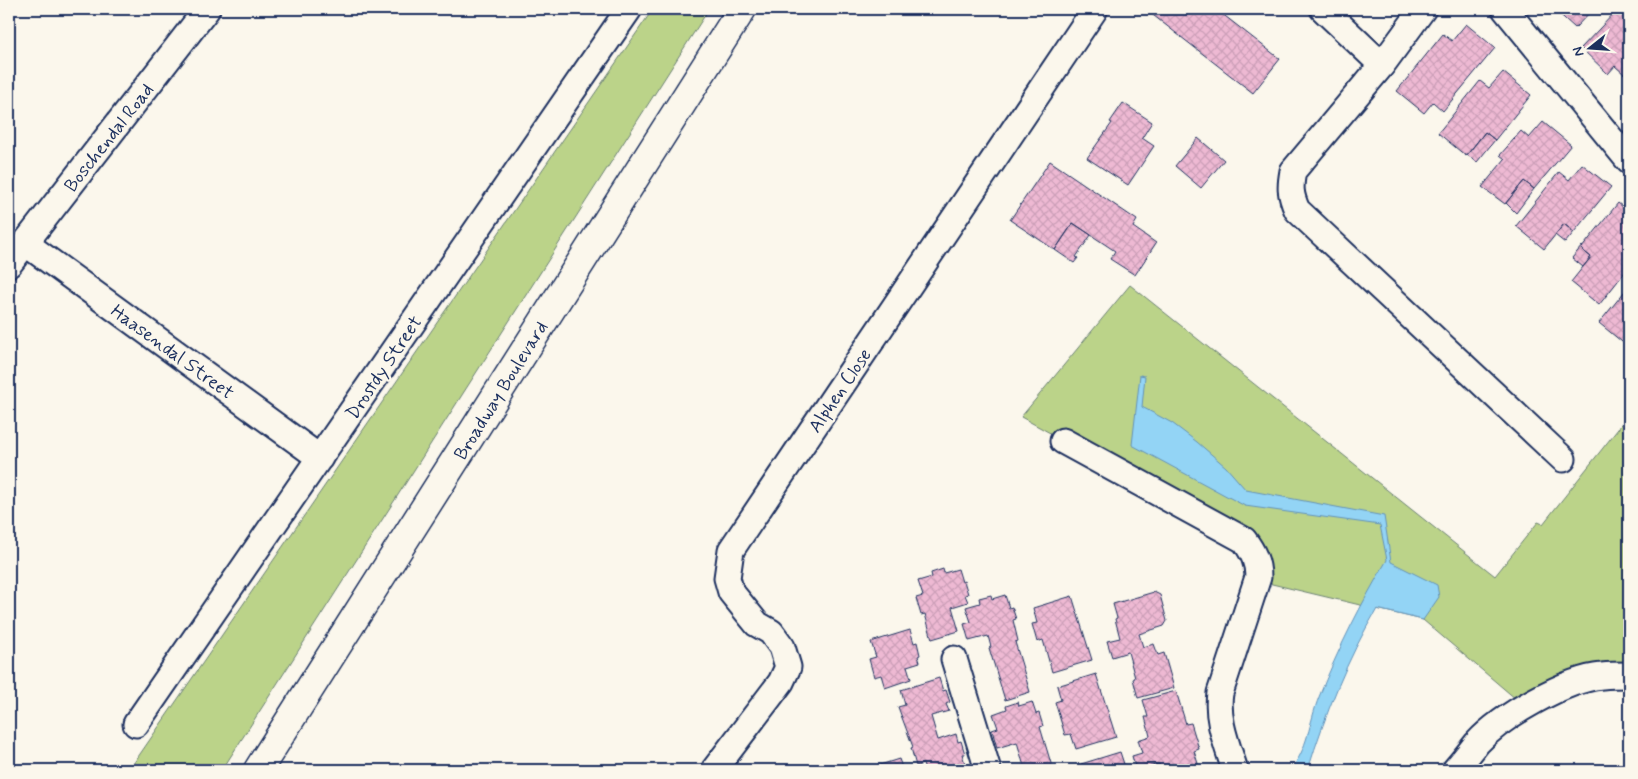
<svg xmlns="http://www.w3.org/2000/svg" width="1638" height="779" viewBox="0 0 1638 779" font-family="Mynerve,sans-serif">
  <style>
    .park { fill: #bbd389; stroke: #6b8174 }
    .water { fill: #93d4f5; stroke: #6392b9 }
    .building { fill: url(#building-cross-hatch); stroke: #1b2f5e }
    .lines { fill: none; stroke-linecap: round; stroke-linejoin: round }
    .street-casing { stroke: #1b2f5e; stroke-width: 29 }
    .secondary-casing { stroke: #1b2f5e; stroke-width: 31 }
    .street { stroke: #fbf7ec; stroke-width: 25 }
    .secondary { stroke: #fbf7ec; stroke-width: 28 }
    .labels { text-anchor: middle; stroke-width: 4.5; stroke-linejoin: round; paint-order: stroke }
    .street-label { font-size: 19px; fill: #1b2f5e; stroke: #fbf7ec }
  </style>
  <defs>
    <pattern id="building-cross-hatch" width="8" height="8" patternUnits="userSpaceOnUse" patternTransform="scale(1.25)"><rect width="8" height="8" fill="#eeb9d3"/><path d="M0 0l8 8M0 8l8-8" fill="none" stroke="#cc9fb8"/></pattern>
  </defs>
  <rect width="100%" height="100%" fill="#fbf7ec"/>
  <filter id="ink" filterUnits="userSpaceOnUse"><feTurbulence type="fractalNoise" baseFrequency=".02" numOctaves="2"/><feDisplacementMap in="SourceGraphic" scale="10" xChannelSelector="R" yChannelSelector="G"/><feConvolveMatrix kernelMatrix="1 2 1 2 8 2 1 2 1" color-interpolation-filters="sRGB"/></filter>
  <g filter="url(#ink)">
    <path class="park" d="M653,9h56l-487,761h-93z
      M1130,285l365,291 43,-54 5,2 86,-109v259l-106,31 -100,-85 -151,-36 -13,-6 -14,-38 -224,-123z"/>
    <path class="water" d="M1140,375l5,1 -3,31 30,16 25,19 29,25 20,23 138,26 7,46 46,23 2,12 -16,23 -46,-11c-30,50 -52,106 -69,161h-18c18,-20 19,-48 29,-73 19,-48 42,-93 68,-137l-7,-35 -135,-19 -113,-61z"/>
    <path class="building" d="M1151,9h65l64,50 -27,34 -104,-81z
      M1554,9h39l-18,19z
      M1618,9h11v59l-5,6 -9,-8 -7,8 -27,-26z
      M1466,24l29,24 -52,63 -10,-9 -9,11 -27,-22 46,-57 9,7z
      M1503,72l28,23 -36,45 -10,-8 -19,24 -28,-23 42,-52 9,7z
      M1123,103l29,19 -10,16 12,8 -26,39 -41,-27 25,-35 -2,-1z
      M1543,122l28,23 -37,44 -10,-8 -19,23 -23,-17 23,-28 -5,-4 21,-24 8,7z
      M1485,132l10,8 -18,22 -10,-7z
      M1198,138l26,22 -23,28 -26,-22z
      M1050,161l87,59 -4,7 23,16 -21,32 -25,-16 5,-8 -42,-28 -18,27 -45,-30z
      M1582,164l29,23 -37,45 -10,-8 -20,25 -28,-23 43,-54 10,8z
      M1524,181l10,8 -18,24 -10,-10z
      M1618,203l11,9v55l-30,38 -28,-23 20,-25 -10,-8z
      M1073,223l18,12 -15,22 2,1 -4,5 -19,-13z
      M1564,224l10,8 -9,11 -10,-8z
      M1582,246l1,1 -2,2 10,8 -8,10 -11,-9z
      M1629,286v58l-2,2 -28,-23z
      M943,569l1,4 14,-4 4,13 2,-1 4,13 -3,1 3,7 -16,5 7,24 -27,8 -7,-25 -4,1 -5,-17 7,-2 -5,-15 14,-4 -1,-4z
      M1154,592l6,3 7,26 -3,5 -25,8 4,13 11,-3 4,11 6,-2 10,35 -36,10 -5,-19 2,-1 -7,-26 -16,5 -5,-16 13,-3 -5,-19 2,-1 -4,-14z
      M991,595l1,4 13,-4 4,13 3,-1 4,12 -3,1 5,21 -3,1 15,50 -25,8 -16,-52 2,-1 -3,-11 -19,5 -5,-17 7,-2 -5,-15 14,-4 -1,-5z
      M1072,596l20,64 -40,12 -9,-32 -6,2 -5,-18 5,-1 -4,-15z
      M910,630l4,13 3,-1 3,13 -2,1 2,6 -13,4 4,13 -26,9 -4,-13 -7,2 -5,-18 7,-2 -5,-15z
      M1096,674l20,63 -40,12 -5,-15 -6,1 -10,-33 6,-2 -4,-14z
      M939,678l4,13 3,-1 4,12 -4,2 3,7 -18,5 7,24 18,-6 2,8 3,-1 4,13h-3l4,13 -10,3h-31l-2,-6 -7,2 -5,-18 2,-1 -15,-40 7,-2 -4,-15z
      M1176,691l10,33 5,-1 8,26 -5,2 6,19h-39l-2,-6 -23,6 -4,-14 10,-3 -4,-13 12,-4 -5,-19h3l-5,-17z
      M1018,702l1,4 13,-4 4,12 3,-1 4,13 -3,1 13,43h-28l-8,-28 -20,6 -5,-18 6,-2 -5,-14 14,-5 -1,-3z
      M1120,752l6,18h-43l-2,-6z
      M899,759l4,11h-39z"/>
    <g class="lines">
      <defs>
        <path id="street" d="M1323,9l59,56 -89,106c-3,16 -3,23 4,39l266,249
          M1505,9l124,152
          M1382,65l41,-56
          M25,243l295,215
          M9,264l198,-255
          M1063,441l181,99c9,12 14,22 14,37l-38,116c-4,26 7,52 15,77
          M954,659l34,111
          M136,724l493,-715
          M714,770l67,-88 7,-15 -6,-20 -11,-15 -14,-8 -26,-32 -4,-14 4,-28 364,-541
          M1455,770c8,-9 15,-18 22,-27 25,-27 89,-64 125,-67 9,-1 18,-1 27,-1"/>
        <path id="secondary" d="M258,770l484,-761"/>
      </defs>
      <use href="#street" class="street-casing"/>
      <use href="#secondary" class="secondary-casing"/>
      <use href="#street" class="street"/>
      <use href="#secondary" class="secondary"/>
    </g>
  </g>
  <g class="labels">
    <g class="street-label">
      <text transform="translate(108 137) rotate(-52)" y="7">Boschendal Road</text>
      <text transform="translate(173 351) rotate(36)" y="7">Haasendal Street</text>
      <text transform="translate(383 367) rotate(-56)" y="7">Drostdy Street</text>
      <text transform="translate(500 390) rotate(-58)" y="7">Broadway Boulevard</text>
      <text transform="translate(839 390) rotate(-56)" y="7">Alphen Close</text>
    </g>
  </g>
  <rect width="1638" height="779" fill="none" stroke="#fbf7ec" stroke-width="30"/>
  <rect x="15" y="15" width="1608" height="749" fill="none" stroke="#1b2f5e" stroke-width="2" filter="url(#ink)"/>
  <g transform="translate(1590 48) rotate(253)" stroke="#fbf7ec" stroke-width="4" paint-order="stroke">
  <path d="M0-4L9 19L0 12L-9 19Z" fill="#1b2f5e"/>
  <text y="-8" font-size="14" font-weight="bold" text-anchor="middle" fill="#1b2f5e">N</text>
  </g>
</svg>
